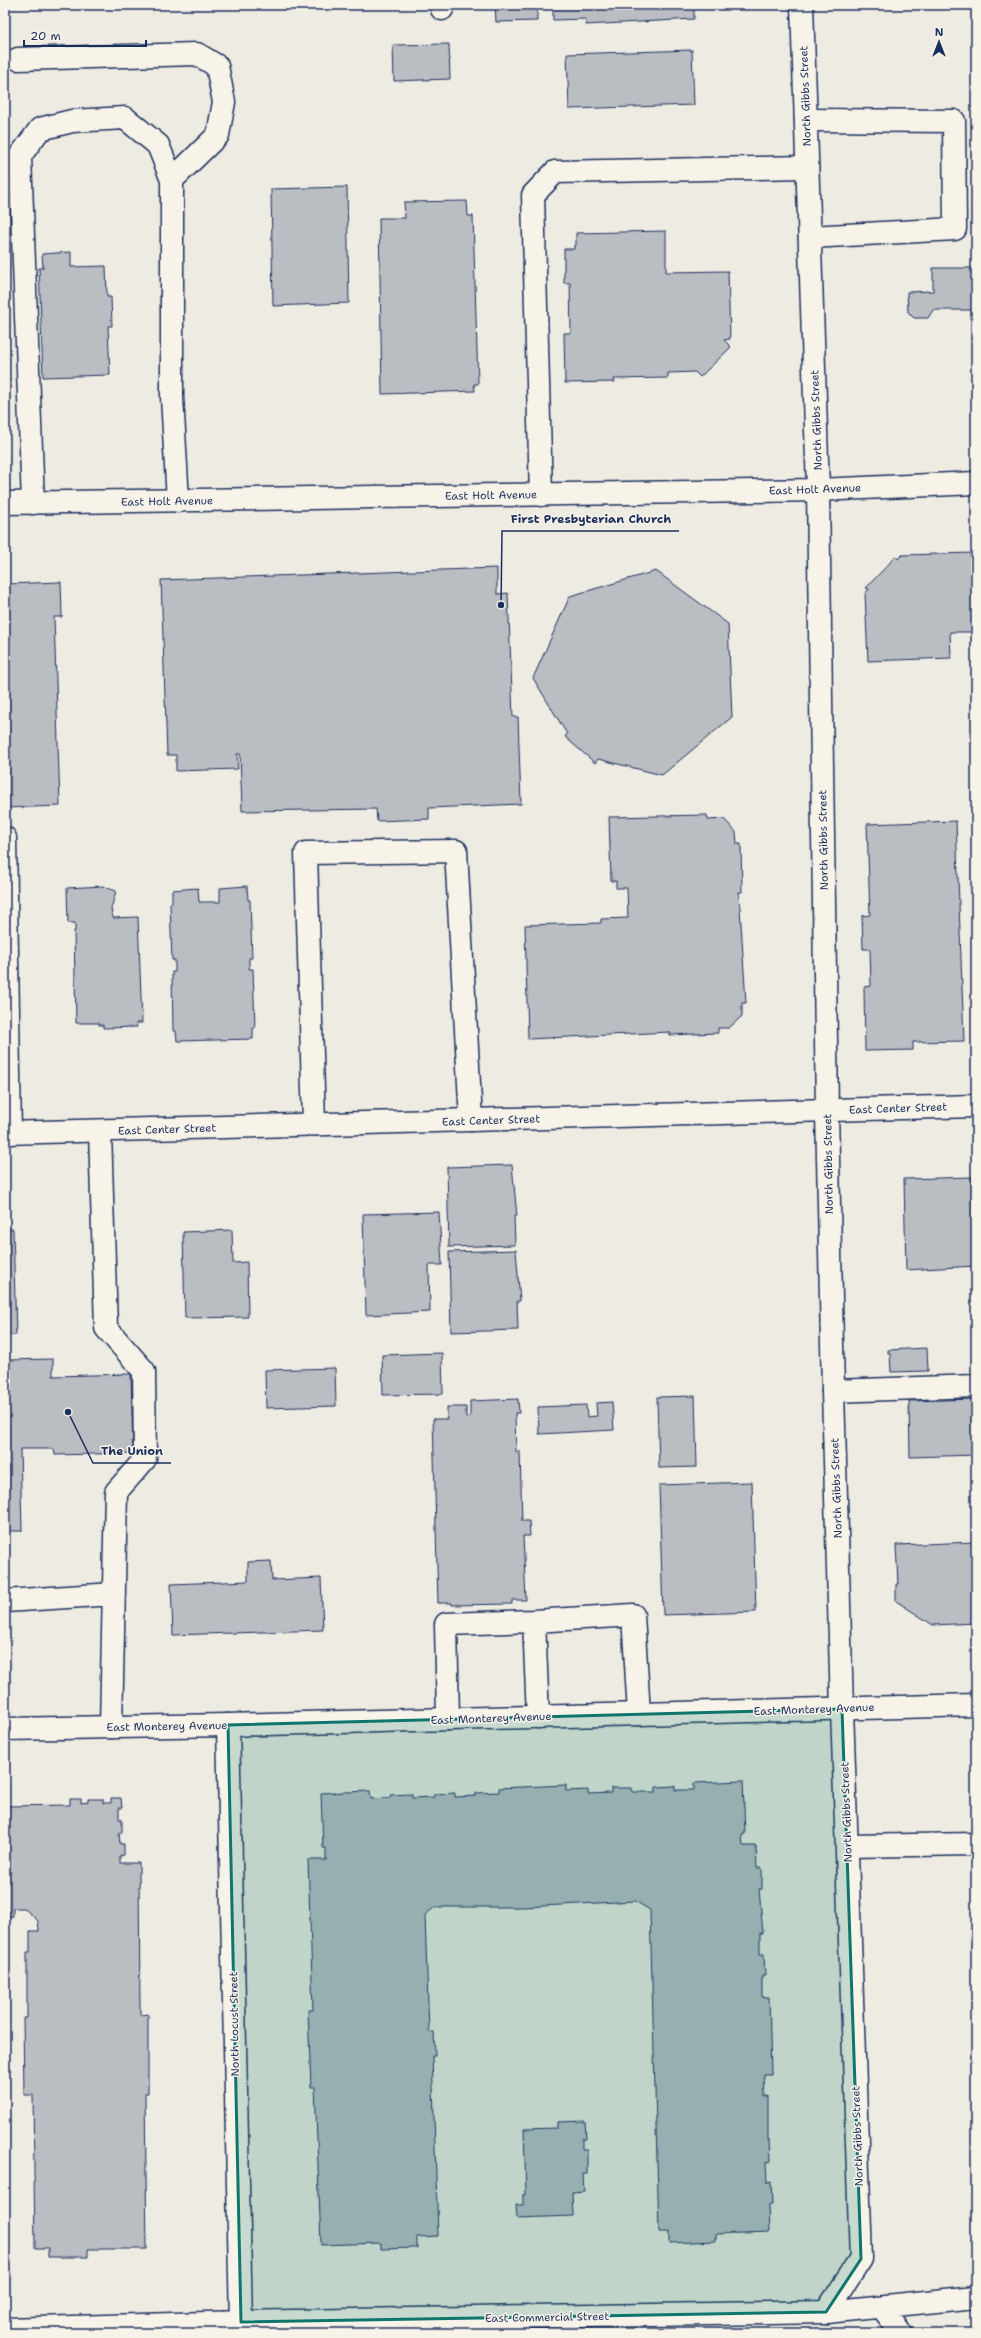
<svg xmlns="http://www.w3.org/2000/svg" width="981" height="2338" viewBox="0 0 981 2338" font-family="'Shantell Sans',sans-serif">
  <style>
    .building { fill: #babdc2; stroke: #1b2f5e }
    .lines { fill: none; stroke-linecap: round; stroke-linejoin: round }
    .lane-casing { stroke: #1b2f5e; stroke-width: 25 }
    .street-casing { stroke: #1b2f5e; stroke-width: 25 }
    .secondary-casing { stroke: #1b2f5e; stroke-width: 25 }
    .primary-casing { stroke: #1b2f5e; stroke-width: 25 }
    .lane { stroke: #f7f3e8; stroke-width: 22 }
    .street { stroke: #f7f3e8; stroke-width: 22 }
    .secondary { stroke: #f7f3e8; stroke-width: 22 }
    .primary { stroke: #f7f3e8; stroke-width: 22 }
    .marked { fill: #0f766e; fill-opacity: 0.2; stroke: #0f766e; stroke-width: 3; stroke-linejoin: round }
    .labels { text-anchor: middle; stroke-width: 3; stroke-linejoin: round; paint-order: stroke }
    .street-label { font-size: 11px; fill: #1b2f5e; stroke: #f7f3e8 }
    .leader { fill: none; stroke: #1b2f5e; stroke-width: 1.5 }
    .callout-dot { fill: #1b2f5e; stroke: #f7f3e8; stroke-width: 1.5 }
    .callout-label { font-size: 12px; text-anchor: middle; font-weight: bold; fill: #1b2f5e; stroke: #f7f3e8; stroke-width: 3; stroke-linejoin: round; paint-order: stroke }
  </style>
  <rect width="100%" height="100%" fill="#eeebe2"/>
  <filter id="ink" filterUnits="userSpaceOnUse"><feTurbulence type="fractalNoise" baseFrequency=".025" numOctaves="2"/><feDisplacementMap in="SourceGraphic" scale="8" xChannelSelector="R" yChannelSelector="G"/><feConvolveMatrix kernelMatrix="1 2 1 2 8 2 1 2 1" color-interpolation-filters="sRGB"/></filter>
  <g filter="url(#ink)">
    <path class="building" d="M495,5h42v16l-41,1z
      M553,5h141v14l-108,6v-6l-33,1z
      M449,44l1,35 -56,2 -1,-36z
      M692,50l2,55 -125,4 -2,-55z
      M347,187l2,116 -76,3 -2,-117z
      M467,201l1,15h5l5,168h-4l1,7 -93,3 -3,-176h26l-1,-16z
      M666,231v41l62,-1 2,68 -6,1 7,7 -31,30 -5,-5 -27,1v5l-54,1 1,3 -50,1 -1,-50h7l-1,-50h-6v-34h10v-4h2v-12z
      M71,252v15l35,-1 1,31h4l1,29h-4l2,49 -67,2 -4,-109h4l-1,-14z
      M933,268h43v42h-43l-5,8h-14l-6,-6 -1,-20 26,-1z
      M974,553l2,79h-26l1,26 -83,3 -3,-67 4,-5 -3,-1 30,-32 2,3 4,-4z
      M497,568v26l11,-1 5,124h5l3,87 -92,4v11l-52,2 -1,-12 -134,2 -2,-57h-3l1,15 -62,2v-16h-9l-6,-175z
      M656,571l72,53 4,93 -70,58 -64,-16 -3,4 -30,-26 2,-3 -34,-56 37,-82z
      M61,582l1,35h-8l6,189 -55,2v-224z
      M707,815l1,5 16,-1 12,13 1,12h4l1,48h-3l7,111h-4v13l-13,12h-11v5l-48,2v-3l-142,7 -3,-114 76,-2v-4l27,-1 -1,-30h-11v-7h-5l-2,-64z
      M956,821l8,220 -51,1v8l-48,1 -1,-64 7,-1 -1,-37h-7l-1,-33 8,-1 -3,-91z
      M102,886l14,5 -5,18 2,9 25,-1 4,106h-6l1,4 -34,1v-3h-4v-2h-23l-2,-92h1v-8h-7l-1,-35z
      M247,886l1,14h2l2,58h-3v11h4l2,59h-2v11l-76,2 -1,-10h-3l-1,-59h3v-12h-3l-2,-57h2v-13l26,-2 1,14h21v-14z
      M512,1165l5,51h-3l1,29 -66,2 -2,-80z
      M972,1177l3,89 -69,4 -2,-91z
      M439,1212l3,53h-13l1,47 -64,3 -3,-101z
      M5,1229h8l3,106 -11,1z
      M232,1230l1,33 14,-1 1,55 -63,1 -2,-86z
      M516,1250l4,51h-3l1,29 -67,2 -2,-80z
      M927,1348l1,23 -37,1 -1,-19h-2v-3z
      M442,1353l1,41 -60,1 -1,-40z
      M53,1359v17l78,-2 2,79 -78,2 -1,-6h-34l2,82h-17v-171z
      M335,1368l1,38 -70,2 -1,-38z
      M695,1396l2,71 -38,1 -2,-71z
      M518,1399l1,14h-4l1,39h4l2,69h7l1,15h-7l3,64h-14v4l-60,1v-2h-14l-5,-184h14v-12h19v11l4,-1v-16z
      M976,1399v56l-66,2 -1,-56z
      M612,1402l2,28 -75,4 -1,-27 48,-2 1,12 10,-1 -1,-13z
      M752,1482l4,130 -93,3 -4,-130z
      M976,1542v81l-43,2 -37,-24v-17h2l-2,-39z
      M271,1561l1,19 49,-2 2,52 -150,5 -2,-51 77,-3v-19z
      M743,1781l2,53 -3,1 1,11h13l1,22h5v21h-3l4,44h-3v21h4l1,22h-3v21h7l2,77h-7l1,23 3,-1v44h2l1,21 -5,1 1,21 4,-1 1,23h-4l1,27 -53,2v7l-47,2v-11h-10l-9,-322 -15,-9 -111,6h-89l-10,8 4,117h5l1,24h-3l6,180 -21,1v11l-36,1v-6l-60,2 -6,-158h-4l-3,-77h5l-5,-150h18v-12h-3l-2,-55 49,-2 1,8 19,-1v-3l22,-1v4l22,-1v-3l21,-1v4l21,-1v-3l23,-1v-4l67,-3v6l22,-1v4l23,-1v-5h21l1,4h23v-5l19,-1v4h19v-7z
      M111,1798h10l1,10h-3v11h3v14h-3l1,11h4v11l-4,1v7h19l1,152 8,-1v79h-3l2,156h-59v8h-40v-9h-13l-2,-153h-9l-1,-77h4v-66h3v-21h9l-1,-10 -14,-13h-11v8l-8,1v-111l65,-1v-6h11v4l7,-1v-3h15v4h8z
      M585,2121l1,18h-4v10h5v25h-4l1,17 -12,1 1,24 -56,2 -1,-13h7v-10h3l-2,-66 33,-1v-6z"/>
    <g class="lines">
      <defs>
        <path id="lane" d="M442,5v4
          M18,59l179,-5 20,12 7,36 -6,33 -46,45
          M806,120l148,1 1,108 -145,8
          M541,495l-8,-300 22,-23 252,-5
          M33,503l-13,-347 20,-27 32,-8 53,-3 33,27 14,35v217l6,104
          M5,838l5,295
          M314,1124l-8,-271 150,-2 15,269
          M100,1131l6,197 38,43 1,88 -29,33 -5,235
          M833,1391l143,-5
          M5,1601l109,-7
          M538,1717l-4,-96 99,-6 6,99
          M448,1719l-2,-95 88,-3
          M848,1846l128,-2
          M882,2307l19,26
          M826,2312l150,-15"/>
        <path id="street" d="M5,1133l971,-27
          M228,1725l13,597
          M5,2329l236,-7 585,-10 35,-53 -19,-550 -9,-318 -6,-280 -9,-621 -16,-485"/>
        <path id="secondary" d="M5,1729l223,-4 748,-20"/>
        <path id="primary" d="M5,503l813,-13 158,-7"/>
      </defs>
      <use href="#lane" class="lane-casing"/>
      <use href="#street" class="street-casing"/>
      <use href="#secondary" class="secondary-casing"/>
      <use href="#primary" class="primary-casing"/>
      <use href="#lane" class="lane"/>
      <use href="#street" class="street"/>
      <use href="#secondary" class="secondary"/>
      <use href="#primary" class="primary"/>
    </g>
  </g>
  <path class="marked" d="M842,1709l19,550 -35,53 -585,10 -13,-597z"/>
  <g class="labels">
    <g class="street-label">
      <text transform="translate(805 96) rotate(-92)" y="4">North Gibbs Street</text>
      <text transform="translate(816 420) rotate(-92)" y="4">North Gibbs Street</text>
      <text transform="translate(815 489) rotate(-2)" y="4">East Holt Avenue</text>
      <text transform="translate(491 495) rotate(-1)" y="4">East Holt Avenue</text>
      <text transform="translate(167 501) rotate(-1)" y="4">East Holt Avenue</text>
      <text transform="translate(823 840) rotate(-91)" y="4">North Gibbs Street</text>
      <text transform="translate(898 1108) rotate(-2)" y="4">East Center Street</text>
      <text transform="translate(491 1120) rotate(-2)" y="4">East Center Street</text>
      <text transform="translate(167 1129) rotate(-2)" y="4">East Center Street</text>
      <text transform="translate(828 1164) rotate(-91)" y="4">North Gibbs Street</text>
      <text transform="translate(836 1488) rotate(-92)" y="4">North Gibbs Street</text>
      <text transform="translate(814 1709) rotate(-2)" y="4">East Monterey Avenue</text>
      <text transform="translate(491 1718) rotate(-2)" y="4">East Monterey Avenue</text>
      <text transform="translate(167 1726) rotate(-1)" y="4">East Monterey Avenue</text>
      <text transform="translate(846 1812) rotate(-92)" y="4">North Gibbs Street</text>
      <text transform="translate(234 2024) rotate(-91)" y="4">North Locust Street</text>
      <text transform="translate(857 2136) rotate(-92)" y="4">North Gibbs Street</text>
      <text transform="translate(547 2317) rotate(-1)" y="4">East Commercial Street</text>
    </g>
  </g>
  <path class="leader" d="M501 605L502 531H679M68 1412L93 1463H171"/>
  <g class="callout-dot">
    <circle cx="501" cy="605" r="4"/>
    <circle cx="68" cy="1412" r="4"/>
  </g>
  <g class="callout-label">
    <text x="591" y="523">First Presbyterian Church</text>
    <text x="132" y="1455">The Union</text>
  </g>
  <rect width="981" height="2338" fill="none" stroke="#f7f3e8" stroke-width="20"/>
  <rect x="10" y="10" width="961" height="2318" fill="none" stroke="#1b2f5e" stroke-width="1.5" filter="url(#ink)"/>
  <g transform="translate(939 42)" stroke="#f7f3e8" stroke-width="3" paint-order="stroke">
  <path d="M0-3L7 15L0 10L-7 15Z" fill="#1b2f5e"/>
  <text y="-6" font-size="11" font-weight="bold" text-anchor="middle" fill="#1b2f5e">N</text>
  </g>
  <path d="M24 40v6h122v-6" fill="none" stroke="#1b2f5e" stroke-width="2"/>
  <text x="30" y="40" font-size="12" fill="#1b2f5e" stroke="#f7f3e8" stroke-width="3" paint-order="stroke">20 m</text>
</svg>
